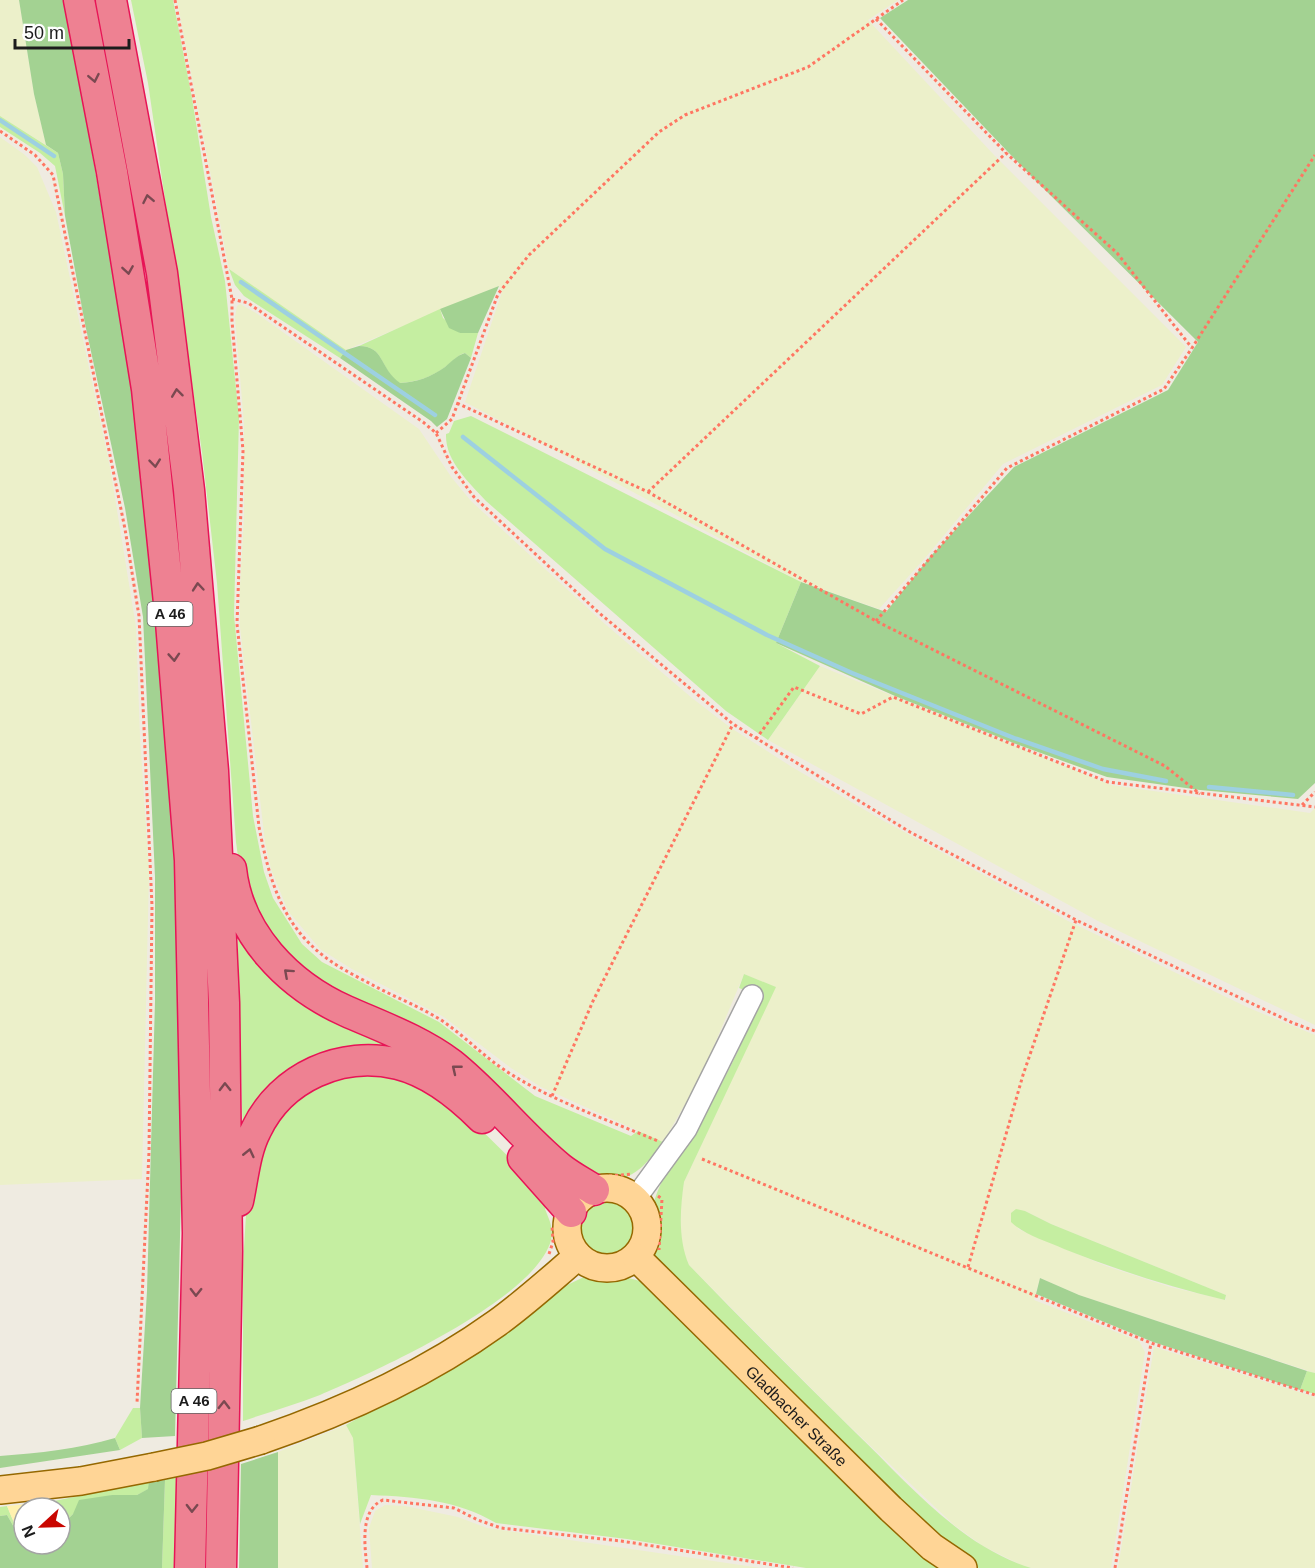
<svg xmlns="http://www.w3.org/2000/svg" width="1315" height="1568" viewBox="0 0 1315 1568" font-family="Arial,sans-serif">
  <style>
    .farmland { fill: #ecf0ca; fill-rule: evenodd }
    .grass { fill: #c5eea1 }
    .forest { fill: #a3d292 }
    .sand { fill: #fff1af }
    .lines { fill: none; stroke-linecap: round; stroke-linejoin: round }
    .stream { stroke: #9dd0e1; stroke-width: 4.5 }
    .minor-casing { stroke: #a3a3a3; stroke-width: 24 }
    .major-casing { stroke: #956800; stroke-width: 30 }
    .highway-casing { stroke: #e71456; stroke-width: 33 }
    .path { stroke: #ff7662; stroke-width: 3; stroke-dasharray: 3 3; stroke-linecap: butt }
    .minor { stroke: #fff; stroke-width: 21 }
    .major { stroke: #ffd596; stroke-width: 27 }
    .highway { stroke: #ee8192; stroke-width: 30 }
    .major-bridge-casing { stroke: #956800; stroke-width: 30; stroke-linecap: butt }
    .major-bridge { stroke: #ffd596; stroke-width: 27 }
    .oneway { stroke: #7a4951 }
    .labels { text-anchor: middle; stroke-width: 6; stroke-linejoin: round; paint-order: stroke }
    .shield { fill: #fff; stroke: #606060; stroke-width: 1.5 }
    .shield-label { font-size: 15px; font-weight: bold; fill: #1c1c1c }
    .street-label { font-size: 16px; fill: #1c1c1c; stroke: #fff }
  </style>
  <rect width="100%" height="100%" fill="#efebe1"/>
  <path class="farmland" d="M0,0h19l15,94 12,51 -46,-29z
    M177,0h721l-30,20 127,136 191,191 -24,38 -159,79 -77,93 -47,52 -78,-27 -336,-180 37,-110 -3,-6 -153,64 -117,-81z
    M0,137l25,18 12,12 19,45 54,255 26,160 4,109 9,137 -7,306 -142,6z
    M240,304l16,9 163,116 33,49 19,23 134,123 87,74 39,30 61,39 90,53 186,101 181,87 66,27v338l-236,-78 -39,-17 -6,22 105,41 6,11 -34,216h-80l-12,-4 -36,-18 -29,-21 -117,-111 -148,-149 -6,-14 -2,-17v-31l3,-21 91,-195 -31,-13 -43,103 -38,65 -122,-55 -30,-19 -67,-51 -92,-48 -32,-20 -32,-38 -17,-42 -6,-27 -25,-215v-41l4,-69v-93l-9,-107 2,-11zM1025,1211l26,13 175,71v5l-56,-13 -64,-21 -88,-37z
    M820,666l291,119 199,28 5,-5v217l-217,-104 -330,-181z
    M1154,1347l161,50v171h-197z
    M346,1425l7,13 10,130h-85v-116z
    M385,1505l20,1 53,11 29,11 274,40h-389l-3,-40 6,-17z"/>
  <path class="grass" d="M131,0h42l19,98 19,119 14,64 14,137 -5,197 19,201 11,56 9,26 29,46 20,18 117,60 96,74 96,40 7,-5 25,11c-15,21 -31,40 -58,39l-269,-186 -63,-49 -31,-60 -6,-44 -19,-259 -15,-131 -54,-369z
    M0,116l58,37 5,21 2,42 -10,-50 -15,-13 -40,-26z
    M229,269l117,81 -6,8 -96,-62 -9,-11z
    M440,309l3,9 17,15h18l-7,25 -6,-5c-7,2 -10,6 -16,11 -15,12 -30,18 -50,19 -20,-15 -14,-37 -40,-37z
    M471,416l330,166 -25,61 44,23 -52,74 -42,-29 -240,-210c-17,-19 -41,-40 -40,-67l3,-1 5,-12z
    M237,916l118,103 117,82 -123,-45 -106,85z
    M744,974l32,13 -92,195c-4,28 -6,57 5,83 55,57 111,113 167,168 52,50 104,113 175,135h-52l-19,-10 -303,-298c-2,-4 -4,-8 -5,-13 -1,-5 -1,-35 1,-41 9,-36 35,-65 54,-97 21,-35 40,-74 53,-113l-21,-8z
    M387,1071l75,40 75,74 12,15 -4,9c4,10 9,20 6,31 -15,59 -176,132 -231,155 -25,10 -51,17 -77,26v-156l4,-67 12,-54 52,-61z
    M578 1228a28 28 0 1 1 56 0a28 28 0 1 1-56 0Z
    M1016,1209l9,2 26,13 175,71 -1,5c-55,-13 -108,-30 -161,-51 -18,-8 -40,-14 -53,-27v-9z
    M588,1275h29l23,6 307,287h-141l-179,-29 -131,-16c-39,-23 -80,-26 -125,-28l-11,29 -7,-86 -7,-13 84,-47 131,-90z
    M1307,1371l8,2v21l-15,-4z
    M133,1408h7l2,30 -22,12 -5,-12z
    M178,1475l-3,93h-13l3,-88z
    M149,1482v7l-12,6h-25l-39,19 -13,13v-19h-13l2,-6z
    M7,1506l7,17 10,12 -9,-6 -8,-14 -7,1v-9z"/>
  <path class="forest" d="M19,0h45l24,129 40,233 18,150 26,283 8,182 2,181 -7,278 -33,2 -2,-30 7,-117 8,-290v-124l-12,-260 -18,-109 -40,-184 -20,-108 -2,-42 -5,-21 -12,-8 -12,-51z
    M908,0h407v783l-17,16 -98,-9 -93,-13 -91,-33 -121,-48 -119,-53 25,-61 85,30 43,-54 85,-91 154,-77 30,-48 -167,-166 -151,-158z
    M499,286l-21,47h-18l-11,-5 -9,-19z
    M359,346c26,0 20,22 41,37 17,-1 31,-6 45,-16 7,-6 11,-11 20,-14l6,5 -24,61 -10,8 -6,-6 -91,-63 6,-8z
    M1040,1278l39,17 228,76 -7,19 -147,-48 -117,-48z
    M115,1438l5,12 -120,18v-12c39,-3 78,-7 115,-18z
    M278,1452v116h-39l2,-104z
    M165,1480l-3,88h-162v-52l7,-1 8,14 9,6v9h36v-17l13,-13 6,-14 33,-5h25l11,-6 1,-7z"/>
  <path class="sand" d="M49,1502l-2,6h-23v26c-9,-6 -13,-19 -17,-28z"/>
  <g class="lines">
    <path class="stream" d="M0,120l54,36
      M241,282l194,133
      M463,437l142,112 162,86 85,38 162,65 89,31 63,12
      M1209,787l84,8"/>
    <defs>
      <path id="minor" d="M635,1199l51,-70 66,-133"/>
      <g id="major">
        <circle cx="607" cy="1228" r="40"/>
        <path id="s1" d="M636,1257l255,252 41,38 31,21"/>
        <path d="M261,1440c82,-28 165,-66 236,-117 29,-21 54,-44 81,-67"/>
        <path d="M0,1490l81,-9 73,-14"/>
      </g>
      <path id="highway" d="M79,0l33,172 35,217 24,233 19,238 8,373 -8,335
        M111,0l51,273 27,217 24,281 11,232 3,248 -6,317
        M231,869c7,65 57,116 115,142 36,16 73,29 105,53 39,31 70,72 109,104 10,8 23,15 34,22
        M523,1158l48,54
        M238,1201c5,-23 7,-50 18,-71 25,-53 86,-80 142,-66 32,8 62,32 84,54"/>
    </defs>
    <use href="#minor" class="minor-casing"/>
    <use href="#major" class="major-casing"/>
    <use href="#highway" class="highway-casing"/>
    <path class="path" d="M175,0l57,299v22l11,130 -6,173 22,203c10,51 22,97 66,130 17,13 37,22 55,32 20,10 42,19 61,31 24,16 44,38 68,53 46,29 99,47 149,68
      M876,19l130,134 111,100 75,95
      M0,131l35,24 18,20 72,354 14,87 13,290 -3,246 -12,251
      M232,299l16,4 175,119 13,11 16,34 22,30 124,115 135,112 177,108 166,88 217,103 22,8
      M457,403l191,89 228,129 289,145 35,28
      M436,433l16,-14 46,-125 31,-39 130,-123 26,-17 123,-48 95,-67
      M648,492l358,-339
      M876,621l131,-153 157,-79 28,-41 123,-193
      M756,739l38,-52 67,27 32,-17 215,85 207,25
      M1302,805l13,-13
      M552,1096l41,-95 140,-277
      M702,1159l449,184 164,52
      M609,1176l23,-2
      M658,1196l4,3 -3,51
      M549,1254l4,-12 -1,-17
      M968,1267l55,-192 53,-155
      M367,1568c-2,-21 -8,-58 16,-68l71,8 24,12 23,8 120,13 172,27
      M1115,1568l36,-225"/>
    <use href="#minor" class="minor"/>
    <use href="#major" class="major"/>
    <use href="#highway" class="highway"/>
    <defs>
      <path id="major-bridge" d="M154,1467l53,-11 54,-16"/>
    </defs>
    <use href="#major-bridge" class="major-bridge-casing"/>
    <use href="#major-bridge" class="major-bridge"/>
  </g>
  <defs><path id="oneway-chevron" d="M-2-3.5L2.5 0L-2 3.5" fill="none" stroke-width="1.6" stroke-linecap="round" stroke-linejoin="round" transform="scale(1.5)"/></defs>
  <g class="oneway">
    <use href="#oneway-chevron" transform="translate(94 78) rotate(79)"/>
    <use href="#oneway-chevron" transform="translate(148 199) rotate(-101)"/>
    <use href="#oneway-chevron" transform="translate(128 270) rotate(81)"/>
    <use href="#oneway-chevron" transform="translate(177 393) rotate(-97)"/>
    <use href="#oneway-chevron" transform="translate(155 463) rotate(84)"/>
    <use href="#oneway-chevron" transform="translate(198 587) rotate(-95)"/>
    <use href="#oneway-chevron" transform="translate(174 657) rotate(86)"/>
    <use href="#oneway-chevron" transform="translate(288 973) rotate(-138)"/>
    <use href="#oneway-chevron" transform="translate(456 1069) rotate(-141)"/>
    <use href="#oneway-chevron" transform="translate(225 1087) rotate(-91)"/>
    <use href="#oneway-chevron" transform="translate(249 1153) rotate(-77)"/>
    <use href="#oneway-chevron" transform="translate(196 1292) rotate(91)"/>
    <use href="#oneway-chevron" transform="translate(224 1405) rotate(-89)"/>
    <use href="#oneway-chevron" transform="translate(192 1508) rotate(91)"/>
  </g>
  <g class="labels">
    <g class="shield">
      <rect x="147.5" y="602" width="45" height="24" rx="4.5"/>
      <rect x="171.5" y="1389" width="45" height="24" rx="4.5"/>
    </g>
    <g class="shield-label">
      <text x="170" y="619">A 46</text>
      <text x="194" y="1406">A 46</text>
    </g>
    <g class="street-label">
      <text dy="6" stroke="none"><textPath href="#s1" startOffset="226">Gladbacher Straße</textPath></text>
    </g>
  </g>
  <g transform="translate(42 1526) rotate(248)"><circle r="28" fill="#ffffff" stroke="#a4a4a4" stroke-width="1.5"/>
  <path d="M0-4.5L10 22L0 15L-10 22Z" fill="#c90600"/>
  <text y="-9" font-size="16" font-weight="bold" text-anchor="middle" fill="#1c1c1c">N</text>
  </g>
  <path d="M15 39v9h114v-9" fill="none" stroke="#1c1c1c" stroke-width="3"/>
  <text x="24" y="39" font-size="18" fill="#1c1c1c" stroke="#ffffff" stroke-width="4.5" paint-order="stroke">50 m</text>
</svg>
